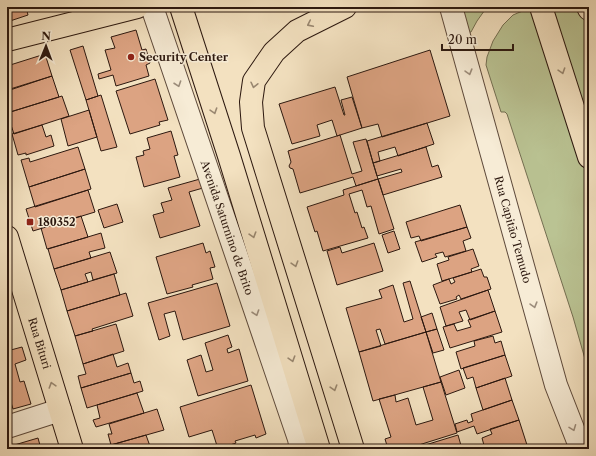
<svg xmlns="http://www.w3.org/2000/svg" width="596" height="456" viewBox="0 0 596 456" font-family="'Libre Caslon Text',serif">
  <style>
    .green { fill: #bac393; stroke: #736e51 }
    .building { fill: #dca382; stroke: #2c180f }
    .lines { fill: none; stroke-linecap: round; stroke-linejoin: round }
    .minor-casing { stroke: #5e4a3b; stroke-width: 24 }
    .major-casing { stroke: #2c180f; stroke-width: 24 }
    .highway-casing { stroke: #2c180f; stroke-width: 24 }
    .minor { stroke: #f7ecd6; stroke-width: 22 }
    .major { stroke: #f3e1c0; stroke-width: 22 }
    .highway { stroke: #f3e1c0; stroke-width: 22 }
    .oneway { stroke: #998770 }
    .oneway2 { stroke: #9c8d7c }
    .poi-dot { fill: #8f2418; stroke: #f7ecd6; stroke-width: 1.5 }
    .labels { text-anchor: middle; stroke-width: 3; stroke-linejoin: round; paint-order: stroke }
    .poi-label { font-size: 11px; font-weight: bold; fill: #2c180f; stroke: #f7ecd6; text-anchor: start }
    .street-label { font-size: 11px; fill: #2c180f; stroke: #f7ecd6 }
  </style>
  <rect width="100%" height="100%" fill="#f3e1c0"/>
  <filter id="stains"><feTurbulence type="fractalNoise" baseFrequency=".005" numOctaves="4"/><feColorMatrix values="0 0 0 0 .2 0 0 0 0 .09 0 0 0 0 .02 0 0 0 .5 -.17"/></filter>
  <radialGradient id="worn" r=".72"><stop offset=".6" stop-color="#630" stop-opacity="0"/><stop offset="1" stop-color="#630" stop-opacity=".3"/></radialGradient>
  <path class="green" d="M446,7h41l-10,14 -6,11 -3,1z
    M532,7h57v366l-16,-56 -66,-203 -2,-2h-4l-15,-47 1,-8 6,-16 10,-16 10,-10z"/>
  <path class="building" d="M7,7h19l2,8 -21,7z
    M136,30l6,20 4,-1 4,14 -4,2 3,11 -33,10 -3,-11 -14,4 -1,-5 13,-4 -6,-20 10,-2 -4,-11z
    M83,46l15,50 -12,4 -16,-50z
    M430,50l20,66 -68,21 -4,-13 -16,4 -15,-51z
    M45,54l7,22 -45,15v-25z
    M52,76l7,21 -52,16v-23z
    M155,79l13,41 -9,2 1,3 -30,9 -14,-43z
    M335,87l9,28h1l-4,-15 11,-3 10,31 -25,8 -5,-16 -15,5 3,11 -28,8 -13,-40z
    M101,95l16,52 -16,4 -15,-51z
    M62,96l7,20 -55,18 -7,-21z
    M89,110l8,27 -29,9 -7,-27z
    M427,123l7,21 -36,12 -3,-9 -17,5 2,9 -7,2 -6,-22z
    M42,125l4,12 5,-2 3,11 -28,9v-2l-8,2 -6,-21z
    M171,131l7,24 -4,1 6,21 -36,10 -8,-30 8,-2 -1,-4 7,-2 -3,-11z
    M340,135l12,39 10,-3 -9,-29 13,-3 12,40 -22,7 -3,-9 -53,16 -7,-24 -3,-1 -1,-2 2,-4 -3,-11z
    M78,147l7,22 -56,18 -8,-27 8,-2 1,4z
    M426,147l6,20 6,-2 4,12 -59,18 -5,-16 24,-7 -1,-3 -24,7 -4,-13z
    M85,169l6,20 -56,18 -6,-20z
    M200,179l3,9 -14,4 11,34 -40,12 -7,-23 11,-3 -3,-9 11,-3 -4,-12z
    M378,179l16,50 -15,5 -8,-28 -4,1 -5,-17 -13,4 6,19 2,-1 5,16 2,-1 4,11 -45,13 -6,-20 -2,1 -8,-25 37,-12 -1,-5z
    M88,190l7,22 -62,19 -7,-22z
    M117,204l6,18 -19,6 -6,-18z
    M460,205l7,22 -46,14 -2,-5 -8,2 -5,-16z
    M81,216l7,21 -41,12 -6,-21z
    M467,227l4,11 -8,3 3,10 -21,6 -2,-5 -8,2 2,3 -15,5 -7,-20z
    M394,231l6,18 -12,4 -6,-18z
    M101,233l4,15 -16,4 2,6 -37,11 -6,-20z
    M203,243l3,10 4,-2 5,16 -5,1 3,11 -21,6 1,2 -26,7 -11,-37z
    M374,243l9,28 -46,14 -10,-34 13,-4 2,6z
    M473,249l6,17 -8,3 1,3 -30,9 -5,-17 12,-4 -1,-3z
    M110,252l7,21 -24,7 -2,-8 -6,2 3,8 -27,8 -7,-21z
    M481,269l3,8h3l4,12 -30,10 -2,-4 -3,2 1,2 -17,5 -7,-19 16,-6 2,5 4,-2 -2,-4z
    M114,274l6,21 -53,16 -6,-21z
    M410,281l16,51 -41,12 -5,-15 -4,1 5,16 -22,6 -13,-44 36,-10 -3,-8 14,-5 11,37 9,-3 -10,-36z
    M217,283l13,43 -47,14 -8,-29 -11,3 6,22 -11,4 -11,-37z
    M488,290l7,21 -25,9 -4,-10 -7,2 4,9 -17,5 -6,-19z
    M126,293l7,23 -41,13 1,2 -18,5 -8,-25z
    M495,311l7,21 -52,16 -7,-21 11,-3 3,7 14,-4 -3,-7z
    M432,313l5,16 -11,3 -5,-15z
    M116,324l8,27 -41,13 -8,-28z
    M437,329l7,21 -11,3 -7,-21z
    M426,332l15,50 -68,19 -14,-49z
    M228,335l4,12 -5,2 1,4 11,-4 9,32 -50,15 -11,-36 14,-5 5,17 7,-2 -8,-27z
    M493,336l2,7 6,-2 4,14 -44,14 -5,-17 19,-6 -1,-5z
    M22,347l4,13 -11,4 5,18 4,-1 7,23 -18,5 -3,-10 -3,1v-49z
    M113,354l4,13 11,-4 3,10 -50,15 -3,-12 8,-2 -3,-10z
    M505,355l7,21 -36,12 -3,-11 -6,2 -4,-11z
    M459,370l6,18 -19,7 -6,-18z
    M131,373l3,10 6,-2 3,10 -56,17 -6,-20z
    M505,378l7,22 -29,10 -7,-22z
    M441,382l16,51 -51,16h-18l-3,-10 6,-2 -12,-38 16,-4 1,7 12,-4 8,27 17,-5 -10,-33z
    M251,385l15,49 -10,4 -1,-3 -20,6 1,2 -18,6 -6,-19 -23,7 -9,-30z
    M137,393l7,20 -48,14 -3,-7 7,-2 -3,-13z
    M512,400l7,20 -42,14 -3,-8 -17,6 -2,-8 12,-4 1,3 5,-2 -2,-7z
    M157,409l7,21 -53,15 -3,-11h4l-3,-10z
    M519,420l8,25 -12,4h-30l-3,-11 10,-4 -2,-5z
    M146,435l5,14h-39l-1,-4z
    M458,435l4,14h-39l-1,-3z
    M38,438l3,11h-29l-1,-3z"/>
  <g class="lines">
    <defs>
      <g id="minor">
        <path id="s1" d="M152,7l147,432 2,10"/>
        <path id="s2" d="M451,7l105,378 25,64"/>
        <path d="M7,427l53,-17"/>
      </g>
      <g id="major">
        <path d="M345,7l-48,24 -23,21 -20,29 -3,21 2,26 100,321"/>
        <path d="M541,7l48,150"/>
        <path d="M588,7l1,2"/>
        <path d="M7,40l130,-33"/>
        <path id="s3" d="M7,237l65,212"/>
      </g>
      <path id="highway" d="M181,7l48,149 90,293"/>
    </defs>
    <use href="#minor" class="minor-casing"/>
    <use href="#major" class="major-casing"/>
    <use href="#highway" class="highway-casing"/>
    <use href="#minor" class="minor"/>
    <use href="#major" class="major"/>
    <use href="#highway" class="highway"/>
  </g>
  <defs><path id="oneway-chevron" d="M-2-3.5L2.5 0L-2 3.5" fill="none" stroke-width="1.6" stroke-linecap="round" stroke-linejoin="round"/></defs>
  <g class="oneway">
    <use href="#oneway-chevron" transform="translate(310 24) rotate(154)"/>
    <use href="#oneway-chevron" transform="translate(562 71) rotate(72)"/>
    <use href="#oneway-chevron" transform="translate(254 85) rotate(103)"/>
    <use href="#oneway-chevron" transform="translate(214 111) rotate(72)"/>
    <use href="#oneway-chevron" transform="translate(253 235) rotate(73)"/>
    <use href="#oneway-chevron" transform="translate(295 264) rotate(73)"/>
    <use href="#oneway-chevron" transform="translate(292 359) rotate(73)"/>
    <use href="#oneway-chevron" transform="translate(52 385) rotate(-107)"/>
    <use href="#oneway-chevron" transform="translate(334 388) rotate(73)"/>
  </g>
  <g class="oneway2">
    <use href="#oneway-chevron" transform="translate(469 72) rotate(74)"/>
    <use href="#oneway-chevron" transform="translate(178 84) rotate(71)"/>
    <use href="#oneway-chevron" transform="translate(534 305) rotate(74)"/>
    <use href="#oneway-chevron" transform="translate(256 313) rotate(71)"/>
    <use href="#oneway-chevron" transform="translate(573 428) rotate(69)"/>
  </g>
  <g class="poi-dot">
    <circle cx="131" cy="57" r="4"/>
    <rect x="26" y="218" width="8" height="8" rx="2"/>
  </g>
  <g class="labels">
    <g class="poi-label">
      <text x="139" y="61">Security Center</text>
      <text x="38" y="226">180352</text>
    </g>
    <g class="street-label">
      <text dy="4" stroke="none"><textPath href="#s1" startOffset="233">Avenida Saturnino de Brito</textPath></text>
      <text dy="4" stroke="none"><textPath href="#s2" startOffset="231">Rua Capitão Temudo</textPath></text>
      <text dy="4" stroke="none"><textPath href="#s3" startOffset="111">Rua Bituri</textPath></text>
    </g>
  </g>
  <rect width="596" height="456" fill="none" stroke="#f3e1c0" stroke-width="24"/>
  <rect x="8" y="8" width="580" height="440" fill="none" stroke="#2c180f" stroke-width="2"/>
  <rect x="12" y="12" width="572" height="432" fill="none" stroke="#2c180f"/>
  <g transform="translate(46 46) rotate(1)" stroke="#f7ecd6" stroke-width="3" paint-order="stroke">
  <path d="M0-3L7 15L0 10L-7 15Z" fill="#2c180f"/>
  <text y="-6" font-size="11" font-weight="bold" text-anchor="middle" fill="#2c180f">N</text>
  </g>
  <path d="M442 44v6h71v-6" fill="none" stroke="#2c180f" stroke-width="2"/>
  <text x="448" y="44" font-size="12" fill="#2c180f" stroke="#f7ecd6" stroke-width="3" paint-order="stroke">20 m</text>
  <rect width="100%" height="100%" filter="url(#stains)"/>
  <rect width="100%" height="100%" fill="url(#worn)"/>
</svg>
